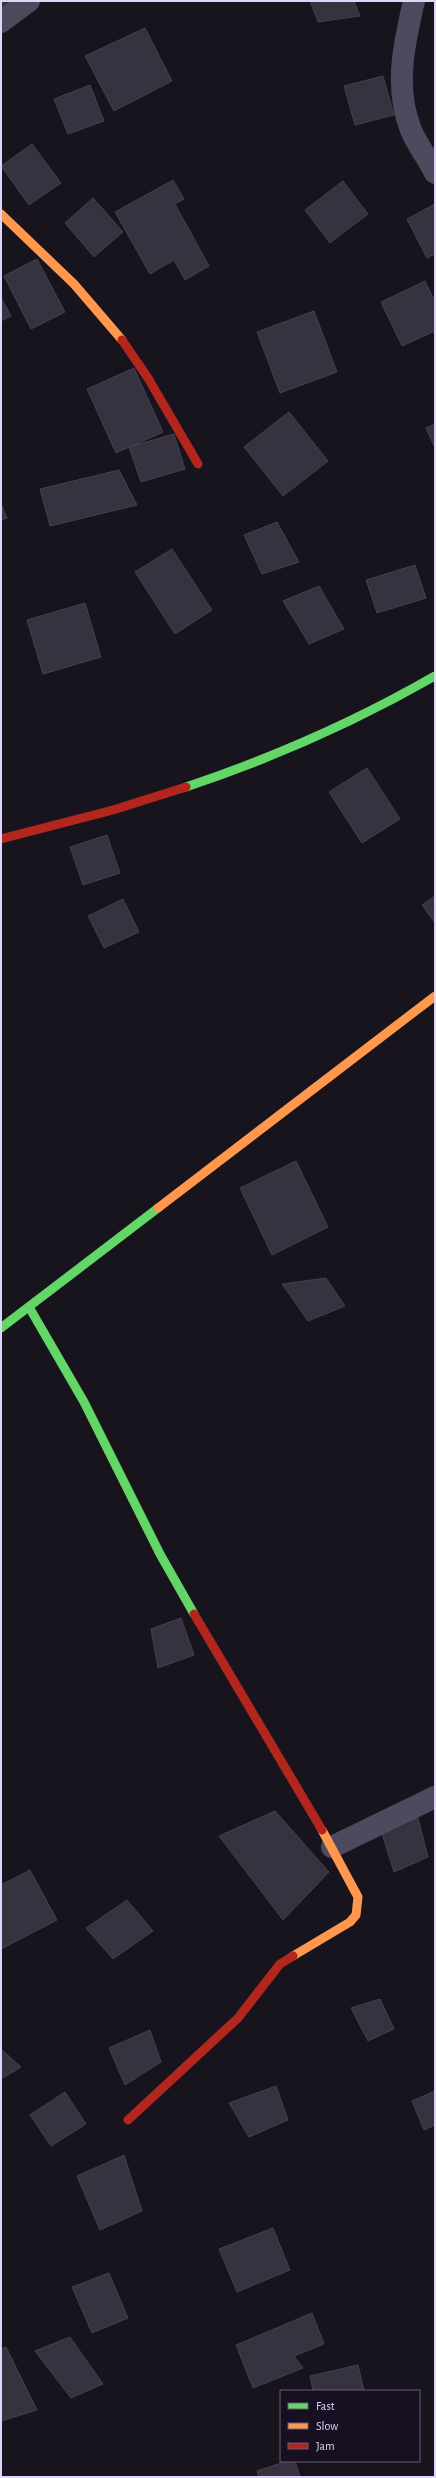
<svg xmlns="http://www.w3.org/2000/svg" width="436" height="2478" viewBox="0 0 436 2478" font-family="'Alegreya Sans',sans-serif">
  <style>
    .building { fill: #37323f; stroke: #454050 }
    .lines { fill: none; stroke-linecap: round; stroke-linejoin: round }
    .street { stroke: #4d4a5d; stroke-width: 22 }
    .fast { stroke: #63d668; stroke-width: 9 }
    .slow { stroke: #ff974d; stroke-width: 9 }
    .jam { stroke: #b3261e; stroke-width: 9 }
  </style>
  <rect width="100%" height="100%" fill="#17141d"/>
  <path class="building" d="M1,1h14l-14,14z
    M310,1h44l6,15 -42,6z
    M145,28l27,53 -58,30 -29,-55z
    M383,76l11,39 -39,10 -11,-39z
    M90,85l14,36 -36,13 -14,-35z
    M32,144l29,39 -32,22 -28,-39z
    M173,180l11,19 -9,5 34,62 -24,14 -11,-20 -24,14 -35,-62z
    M343,181l25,33 -38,29 -25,-33z
    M93,198l30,34 -29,25 -29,-34z
    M435,204v50l-8,4 -20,-39z
    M37,259l28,53 -34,17 -27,-53z
    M425,281l10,21v29l-33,15 -21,-44z
    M1,298l10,18 -10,5z
    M314,311l23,61 -57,21 -23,-61z
    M134,368l29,64 -47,21 -29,-64z
    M289,412l39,49 -45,35 -39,-49z
    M435,424v24l-9,-20z
    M174,434l11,35 -44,13 -12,-35z
    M119,470l18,35 -87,21 -10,-37z
    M1,504l6,14 -6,2z
    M277,522l22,40 -37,12 -18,-39z
    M172,549l40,61 -37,24 -40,-62z
    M415,565l11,33 -49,15 -11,-33z
    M319,586l25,43 -35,15 -26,-43z
    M85,603l16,54 -58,17 -16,-54z
    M367,768l33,51 -38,24 -33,-51z
    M107,835l13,38 -37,12 -13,-38z
    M435,896v27l-13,-18z
    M123,899l16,33 -35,16 -16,-32z
    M296,1161l32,66 -56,28 -32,-67z
    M326,1278l19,28 -37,15 -26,-37z
    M181,1618l13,37 -36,13 -7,-39z
    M275,1811l54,61 -46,48 -64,-84z
    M418,1818l10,39 -34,15 -14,-45z
    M30,1870l27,50 -56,29v-64z
    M127,1900l26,31 -40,28 -27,-31z
    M380,1999l14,30 -26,12 -17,-33z
    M150,2030l11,32 -36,23 -16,-37z
    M1,2049l20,18 -20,12z
    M276,2086l12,34 -39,17 -20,-34z
    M435,2091v34l-11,5 -12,-29z
    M65,2092l21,32 -35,22 -21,-31z
    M124,2155l18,56 -42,19 -23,-54z
    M273,2228l17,42 -53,22 -18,-43z
    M109,2273l19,45 -36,15 -20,-46z
    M312,2313l12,31 -30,12 9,12 -50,20 -17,-43z
    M70,2337l33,47 -32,14 -36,-47z
    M6,2347l31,63 -36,11v-72z
    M358,2365l6,26h-51l-3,-15z
    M287,2461h8l5,16h-41l-2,-6z"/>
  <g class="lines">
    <path class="street" d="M414,1c-10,43 -20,87 -3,129 6,15 17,28 24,43
      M1,22l28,-21
      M332,1847l103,-50"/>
    <path class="fast" d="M186,787c87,-29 169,-65 249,-111
      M29,1307l55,95 76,152 34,60
      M1,1328l157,-120"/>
    <path class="slow" d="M1,214l73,70 48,56
      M158,1208l277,-212
      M293,1956l57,-34 6,-7 2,-18 -36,-67"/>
    <path class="jam" d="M122,340l26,38 50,86
      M1,839l112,-29 73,-23
      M194,1614l128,216
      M128,2120l110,-102 42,-54 13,-8"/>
  </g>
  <rect width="436" height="2478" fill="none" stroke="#dfd5fa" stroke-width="4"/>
  <rect x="280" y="2390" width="140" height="72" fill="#161021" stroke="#665f78"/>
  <rect x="288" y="2403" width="20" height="6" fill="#63d668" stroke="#665f78"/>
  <text x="316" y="2410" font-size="12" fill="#dfd5fa">Fast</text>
  <rect x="288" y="2423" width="20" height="6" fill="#ff974d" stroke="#665f78"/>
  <text x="316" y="2430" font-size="12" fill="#dfd5fa">Slow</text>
  <rect x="288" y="2443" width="20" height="6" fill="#b3261e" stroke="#665f78"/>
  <text x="316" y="2450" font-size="12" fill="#dfd5fa">Jam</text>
</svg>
